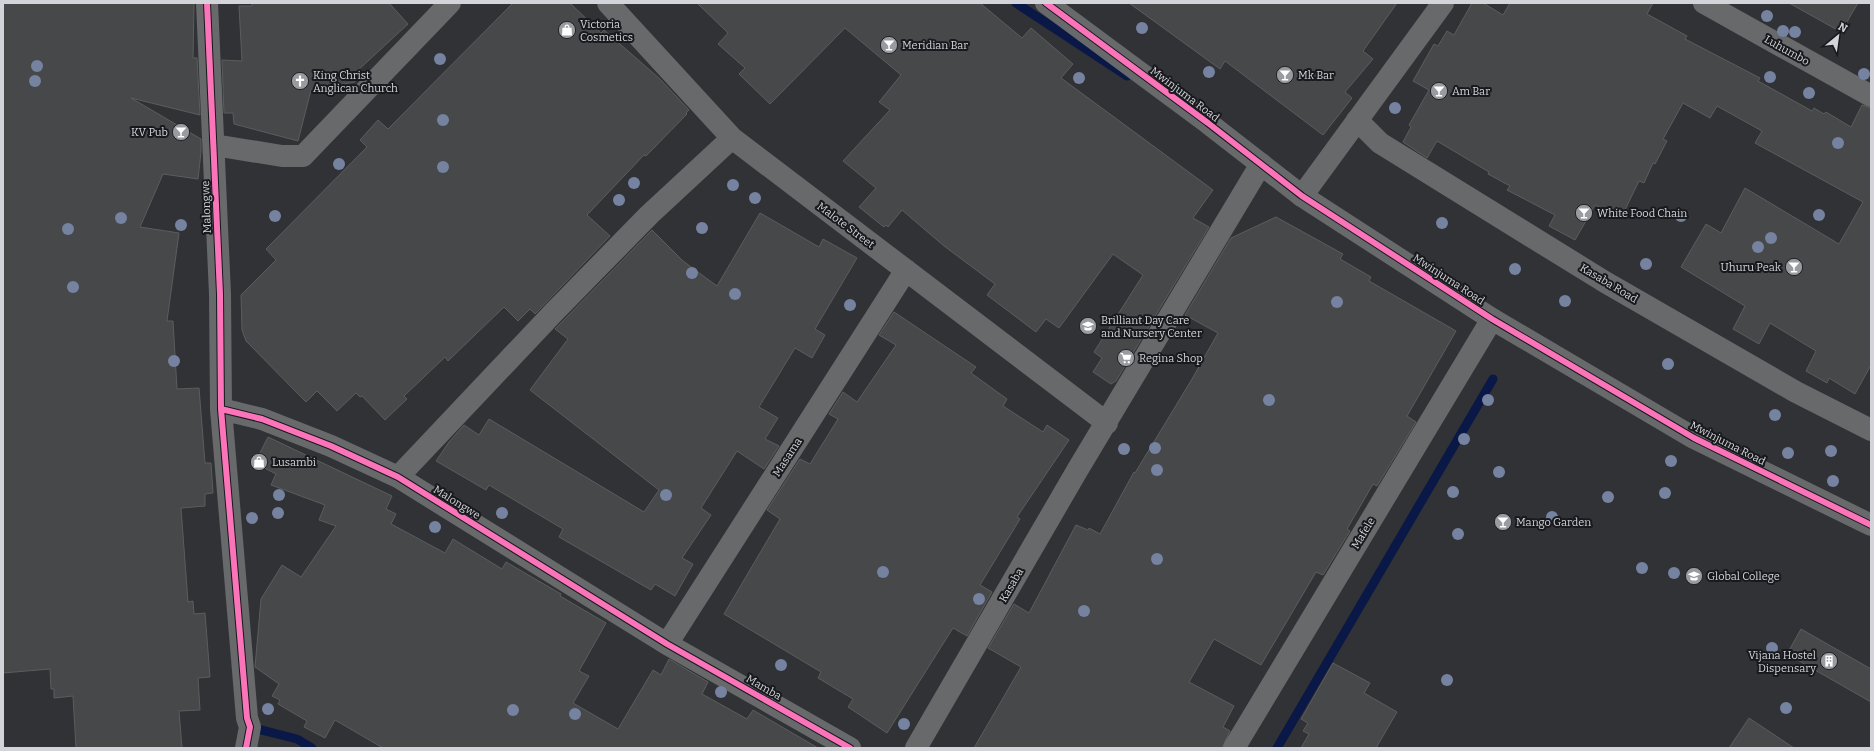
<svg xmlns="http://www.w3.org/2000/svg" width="1874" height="751" viewBox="0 0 1874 751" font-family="Bitter,serif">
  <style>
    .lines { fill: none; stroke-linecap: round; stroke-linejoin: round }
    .stream { stroke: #091846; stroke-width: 9 }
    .building { fill: #47484a; stroke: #5b5d5d }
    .minor { stroke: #68696b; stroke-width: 22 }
    .tertiary { stroke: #68696b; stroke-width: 22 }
    .cycleway-casing { stroke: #18191d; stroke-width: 8 }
    .cycleway { stroke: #fb73b8; stroke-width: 6 }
    .tree { fill: #7583a1 }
    .labels { text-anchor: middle; stroke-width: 4; stroke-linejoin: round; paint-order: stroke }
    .poi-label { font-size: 11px; fill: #d2d4d9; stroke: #18191d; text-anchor: start }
    .street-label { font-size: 11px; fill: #d2d4d9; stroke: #18191d }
  </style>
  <rect width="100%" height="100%" fill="#313236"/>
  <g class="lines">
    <path class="stream" d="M1016,3l111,73
      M250,727l47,12 15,9
      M1277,748l216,-369"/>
  </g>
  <path class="building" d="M3,3h191l-1,55h4l3,57 -69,-17 70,41v13l-3,27 -35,-5 -23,53 39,6 -12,88h6l4,68 22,-1 6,75h6l2,30 -8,1v12l-24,2 7,94 5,-1 1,13 11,-1 5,64 -12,1 2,32 -21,1 3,37h-106l-3,-52 -19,2v-9h-3l-1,-20 -47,4z
    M252,3h137l19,21 -53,49v9l-44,8 -13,51 -64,-17 -1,-11h-9l-2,-53 20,1 -3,-55h13z
    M513,3h57l31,30 3,-3 56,49 29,31 -3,3 1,1 -41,42 -2,-1 -57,60 23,21 -75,78 -5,-5 -12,12 -14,-14 -56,54 -3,-4 -41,39 3,3 -22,21 -23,-24 -2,1 -4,-4 -19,18 -20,-20 -11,11 -60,-61 -4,-11 -1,-35 35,-35 -10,-11 101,-102 -7,-7 18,-20 10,9z
    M697,3h283l42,35 9,-10 42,36 -12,14 152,112 -20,28 16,9 -93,154 -5,3 -18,-12 9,-14 -8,-6 49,-77 -30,-21 -54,74 -13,-9 -10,13 -49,-37 8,-11 -51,-38 -42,-36 -14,17 -2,-2 -2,2 -25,-20 17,-19 -33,-27 47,-51 -11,-8 22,-27 -56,-47 -75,76 -31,-30 6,-6 -27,-24 10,-11z
    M1129,3h268l-34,48 10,8 -28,33 7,6 -29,37 -98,-74 -5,8z
    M1472,3h11l20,12 7,-12h143l-6,11 40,22 -2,3 75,39 -2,3 54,30 2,-3 10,6 2,-2 25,15 11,-22 9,3v257l-16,29 -26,-16 -2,5 -21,-12 10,-20 -46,-28 -11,21 -26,-15 12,-23 -64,-39 25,-43 15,9 24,-45 94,56 24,-42 -108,-59 7,-12 -45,-25 -7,12 -27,-15 -20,36 4,2 -12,23 -2,-1 -9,20 -5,-2 -18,37 -26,-13 -20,35 -26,-14 6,-11 -48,-25 3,-4 -22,-12 1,-2 -52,-31 -10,17 -24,-16 8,-15 -2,-2 20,-35 -16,-9 21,-37 4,2 9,-15 7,4z
    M1789,3h69l-17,29z
    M760,213l59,34 4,-8 34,19 -42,71 10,6 -13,23 -17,-10 -36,59 19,11 -13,21 14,7 -15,23 -27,-18 -36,57 10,7 -29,43 11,6 -18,32 -20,-12 -4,6 -92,-53 4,-8 -74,-44 -3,5 -50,-29 13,-19 15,-17 15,10 10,-16 155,93 15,-22 -129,-100 38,-51 -13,-10 97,-99 31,31 34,25z
    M1276,217l67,37 -3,5 31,18 -2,4 87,50 -49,85 9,6 -39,64 -4,-2 -26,45 3,2 -27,44 -7,-3 -55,93 -47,-26 -25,43 45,24 -11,21 7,4 -8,17h-248l47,-81 -33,-19 26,-44 15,9 47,-88 12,5 1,-2 11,6 34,-62 1,1 57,-94 26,-46 -33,-18 46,-77z
    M894,312l82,55 -5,6 36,26 -4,7 40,26 4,-7 22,15 -52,77 3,2 -40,66 12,7 -25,44 -14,-8 -66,105 -39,-26 5,-8 -35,-21 3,-6 -97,-58 56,-95 -13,-9 33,-51 10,5 28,-45 -9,-5 14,-22 14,10 39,-57 -17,-10z
    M268,437l124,59 -6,13 10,5 -5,10 54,29 8,-14 49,30 4,-7 55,32 -1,2 46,27 -27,48 10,5 -16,27 45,26 35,-59 8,5 8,-16 39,23 -6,12 45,25 6,-9 65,38h-435l-48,-28 -10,18 -21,-11 3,-6 -29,-17 2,-4 -8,-4 7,-12 -24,-17 6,-68 21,-34 19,12 35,-51 -17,-6 6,-15 -54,-20 5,-11 -21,-11z
    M1801,629l70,40v33l-84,-48z
    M1333,663l37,20 -6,10 33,19 -21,36h-75l8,-14 -6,-3 5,-8 -7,-4z
    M1749,718l45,30h-65z"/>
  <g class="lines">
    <path class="minor" d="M207,3l13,291 1,115 26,309 3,9 -4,21
      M608,3l124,135 375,285
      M1704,3l167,93
      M1357,120l23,23 225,139 191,110 75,38
      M214,145l68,11h21l147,-153
      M1302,196l141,-193
      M221,409l41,10 69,27 67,31 269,167 183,104
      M398,477l157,-166 94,-96 83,-77
      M667,644l239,-374
      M916,748l162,-279 183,-305
      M1234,748l258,-429"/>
    <path class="tertiary" d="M1046,3l162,120 94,73 190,123 202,119 177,87"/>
    <defs>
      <path id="cycleway" d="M207,3l13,291 1,115 26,309 3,9 -4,21
        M1046,3l162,120 94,73 190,123 202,119 177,87
        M221,409l41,10 69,27 67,31 269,167 183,104"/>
    </defs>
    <use href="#cycleway" class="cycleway-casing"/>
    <use href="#cycleway" class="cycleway"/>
  </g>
  <g class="tree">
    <circle cx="1767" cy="16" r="6"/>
    <circle cx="1142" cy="28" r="6"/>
    <circle cx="1783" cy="31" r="6"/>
    <circle cx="1795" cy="32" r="6"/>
    <circle cx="440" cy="59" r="6"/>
    <circle cx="37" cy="66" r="6"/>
    <circle cx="1209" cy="72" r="6"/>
    <circle cx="1864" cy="74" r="6"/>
    <circle cx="1770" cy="77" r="6"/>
    <circle cx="1079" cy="78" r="6"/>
    <circle cx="35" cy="81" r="6"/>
    <circle cx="1809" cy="93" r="6"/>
    <circle cx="1395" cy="108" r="6"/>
    <circle cx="443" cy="120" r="6"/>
    <circle cx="1838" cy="143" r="6"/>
    <circle cx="339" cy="164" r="6"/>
    <circle cx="443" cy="167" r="6"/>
    <circle cx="634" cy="183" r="6"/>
    <circle cx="733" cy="185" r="6"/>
    <circle cx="755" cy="198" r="6"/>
    <circle cx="619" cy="200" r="6"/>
    <circle cx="1819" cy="215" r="6"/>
    <circle cx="275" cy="216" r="6"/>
    <circle cx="1681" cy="216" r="6"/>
    <circle cx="121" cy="218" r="6"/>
    <circle cx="1442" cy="223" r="6"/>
    <circle cx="181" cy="225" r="6"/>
    <circle cx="702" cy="228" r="6"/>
    <circle cx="68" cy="229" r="6"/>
    <circle cx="1771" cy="238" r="6"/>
    <circle cx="1758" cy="247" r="6"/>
    <circle cx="1646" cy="264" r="6"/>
    <circle cx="1515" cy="269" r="6"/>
    <circle cx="692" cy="273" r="6"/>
    <circle cx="73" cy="287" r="6"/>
    <circle cx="735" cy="294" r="6"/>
    <circle cx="1565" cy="301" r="6"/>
    <circle cx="1337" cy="302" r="6"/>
    <circle cx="850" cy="305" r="6"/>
    <circle cx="174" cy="361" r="6"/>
    <circle cx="1668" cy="364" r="6"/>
    <circle cx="1269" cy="400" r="6"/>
    <circle cx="1488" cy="400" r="6"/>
    <circle cx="1775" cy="415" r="6"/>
    <circle cx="1464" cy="439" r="6"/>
    <circle cx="1155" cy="448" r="6"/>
    <circle cx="1124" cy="449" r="6"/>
    <circle cx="1831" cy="451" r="6"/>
    <circle cx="1788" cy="453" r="6"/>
    <circle cx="1671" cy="461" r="6"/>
    <circle cx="1157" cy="470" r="6"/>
    <circle cx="1499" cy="472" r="6"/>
    <circle cx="1833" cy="481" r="6"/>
    <circle cx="1453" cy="492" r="6"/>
    <circle cx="1665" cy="493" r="6"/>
    <circle cx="279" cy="495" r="6"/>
    <circle cx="666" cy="495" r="6"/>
    <circle cx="1608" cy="497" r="6"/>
    <circle cx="278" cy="513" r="6"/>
    <circle cx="502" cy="513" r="6"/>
    <circle cx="1552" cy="517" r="6"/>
    <circle cx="252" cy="518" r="6"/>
    <circle cx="435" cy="527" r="6"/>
    <circle cx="1458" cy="534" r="6"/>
    <circle cx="1157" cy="559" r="6"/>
    <circle cx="1642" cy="568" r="6"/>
    <circle cx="883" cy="572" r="6"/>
    <circle cx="1674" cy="573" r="6"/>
    <circle cx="979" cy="599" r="6"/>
    <circle cx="1084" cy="611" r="6"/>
    <circle cx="1772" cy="648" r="6"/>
    <circle cx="781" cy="665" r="6"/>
    <circle cx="1447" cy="680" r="6"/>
    <circle cx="721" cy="692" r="6"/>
    <circle cx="1786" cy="708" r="6"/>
    <circle cx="268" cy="709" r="6"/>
    <circle cx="513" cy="710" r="6"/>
    <circle cx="575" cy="714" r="6"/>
    <circle cx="904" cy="724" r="6"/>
  </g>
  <defs>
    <symbol id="shop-disc" viewBox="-11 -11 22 22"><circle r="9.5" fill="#9a9ba0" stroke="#18191d"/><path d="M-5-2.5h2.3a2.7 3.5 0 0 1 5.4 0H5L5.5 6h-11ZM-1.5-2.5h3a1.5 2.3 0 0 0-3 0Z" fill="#fff"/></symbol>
    <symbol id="bar-disc" viewBox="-11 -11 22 22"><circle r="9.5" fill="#9a9ba0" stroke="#18191d"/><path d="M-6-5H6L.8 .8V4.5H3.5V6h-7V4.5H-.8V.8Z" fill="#fff"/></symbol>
    <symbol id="church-disc" viewBox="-11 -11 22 22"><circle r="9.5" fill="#9a9ba0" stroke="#18191d"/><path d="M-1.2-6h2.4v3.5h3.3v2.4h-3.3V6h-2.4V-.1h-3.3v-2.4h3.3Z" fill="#fff"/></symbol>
    <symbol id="school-disc" viewBox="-11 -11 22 22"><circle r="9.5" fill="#9a9ba0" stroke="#18191d"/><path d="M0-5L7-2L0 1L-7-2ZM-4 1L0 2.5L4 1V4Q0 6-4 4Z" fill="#fff"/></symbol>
    <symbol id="supermarket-disc" viewBox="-11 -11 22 22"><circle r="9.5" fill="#9a9ba0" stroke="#18191d"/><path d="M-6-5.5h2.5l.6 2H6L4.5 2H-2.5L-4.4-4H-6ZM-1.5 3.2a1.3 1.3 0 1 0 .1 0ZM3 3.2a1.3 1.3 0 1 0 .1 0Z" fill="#fff"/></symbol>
    <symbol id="university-disc" viewBox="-11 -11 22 22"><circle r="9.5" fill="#9a9ba0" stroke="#18191d"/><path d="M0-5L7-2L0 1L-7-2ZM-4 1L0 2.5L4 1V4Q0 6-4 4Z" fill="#fff"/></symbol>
    <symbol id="building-disc" viewBox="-11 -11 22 22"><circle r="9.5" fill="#9a9ba0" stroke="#18191d"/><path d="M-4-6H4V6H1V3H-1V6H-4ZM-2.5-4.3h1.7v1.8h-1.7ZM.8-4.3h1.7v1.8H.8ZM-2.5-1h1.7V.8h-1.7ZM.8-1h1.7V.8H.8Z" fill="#fff"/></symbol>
  </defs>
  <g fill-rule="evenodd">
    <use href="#shop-disc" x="557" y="20" width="20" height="20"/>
    <use href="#bar-disc" x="879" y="35" width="20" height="20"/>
    <use href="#bar-disc" x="1275" y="65" width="20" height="20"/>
    <use href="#church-disc" x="290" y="71" width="20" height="20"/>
    <use href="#bar-disc" x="1429" y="81" width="20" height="20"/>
    <use href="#bar-disc" x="171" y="122" width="20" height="20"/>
    <use href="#bar-disc" x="1574" y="203" width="20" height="20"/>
    <use href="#bar-disc" x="1784" y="257" width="20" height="20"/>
    <use href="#school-disc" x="1078" y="316" width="20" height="20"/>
    <use href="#supermarket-disc" x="1116" y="348" width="20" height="20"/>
    <use href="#shop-disc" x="249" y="452" width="20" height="20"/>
    <use href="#bar-disc" x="1493" y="512" width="20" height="20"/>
    <use href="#university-disc" x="1684" y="566" width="20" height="20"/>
    <use href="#building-disc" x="1819" y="651" width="20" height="20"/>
  </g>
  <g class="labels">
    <g class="poi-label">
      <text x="580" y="28">Victoria<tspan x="580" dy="13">Cosmetics</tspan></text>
      <text x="902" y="49">Meridian Bar</text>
      <text x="313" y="79">King Christ<tspan x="313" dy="13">Anglican Church</tspan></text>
      <text x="1298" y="79">Mk Bar</text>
      <text x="1452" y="95">Am Bar</text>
      <text x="168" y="136" text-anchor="end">KV Pub</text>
      <text x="1597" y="217">White Food Chain</text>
      <text x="1781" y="271" text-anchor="end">Uhuru Peak</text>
      <text x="1101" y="324">Brilliant Day Care<tspan x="1101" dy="13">and Nursery Center</tspan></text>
      <text x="1139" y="362">Regina Shop</text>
      <text x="272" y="466">Lusambi</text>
      <text x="1516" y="526">Mango Garden</text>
      <text x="1707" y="580">Global College</text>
      <text x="1816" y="659" text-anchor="end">Vijana Hostel<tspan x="1816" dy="13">Dispensary</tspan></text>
    </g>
    <g class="street-label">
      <text transform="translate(1787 50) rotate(29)" y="4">Luhumbo</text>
      <text transform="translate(1185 94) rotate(37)" y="4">Mwinjuma Road</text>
      <text transform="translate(206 207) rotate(-92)" y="4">Malongwe</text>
      <text transform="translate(846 225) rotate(37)" y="4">Malote Street</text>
      <text transform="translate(1449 279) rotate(33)" y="4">Mwinjuma Road</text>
      <text transform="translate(1609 283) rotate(31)" y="4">Kasaba Road</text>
      <text transform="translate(1728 443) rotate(27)" y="4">Mwinjuma Road</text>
      <text transform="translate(787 457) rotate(-57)" y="4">Masama</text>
      <text transform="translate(457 502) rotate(32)" y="4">Malongwe</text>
      <text transform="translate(1363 533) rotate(-59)" y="4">Mafele</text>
      <text transform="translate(1011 585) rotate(-60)" y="4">Kasaba</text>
      <text transform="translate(764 687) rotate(30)" y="4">Mamba</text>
    </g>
  </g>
  <rect width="1874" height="751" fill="none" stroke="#d2d4d9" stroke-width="8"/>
  <g transform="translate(1838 36) rotate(29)" stroke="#18191d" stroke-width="3" paint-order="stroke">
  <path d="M0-3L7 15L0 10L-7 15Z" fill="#d2d4d9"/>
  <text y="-6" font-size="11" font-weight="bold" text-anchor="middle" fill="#d2d4d9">N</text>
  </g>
</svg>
